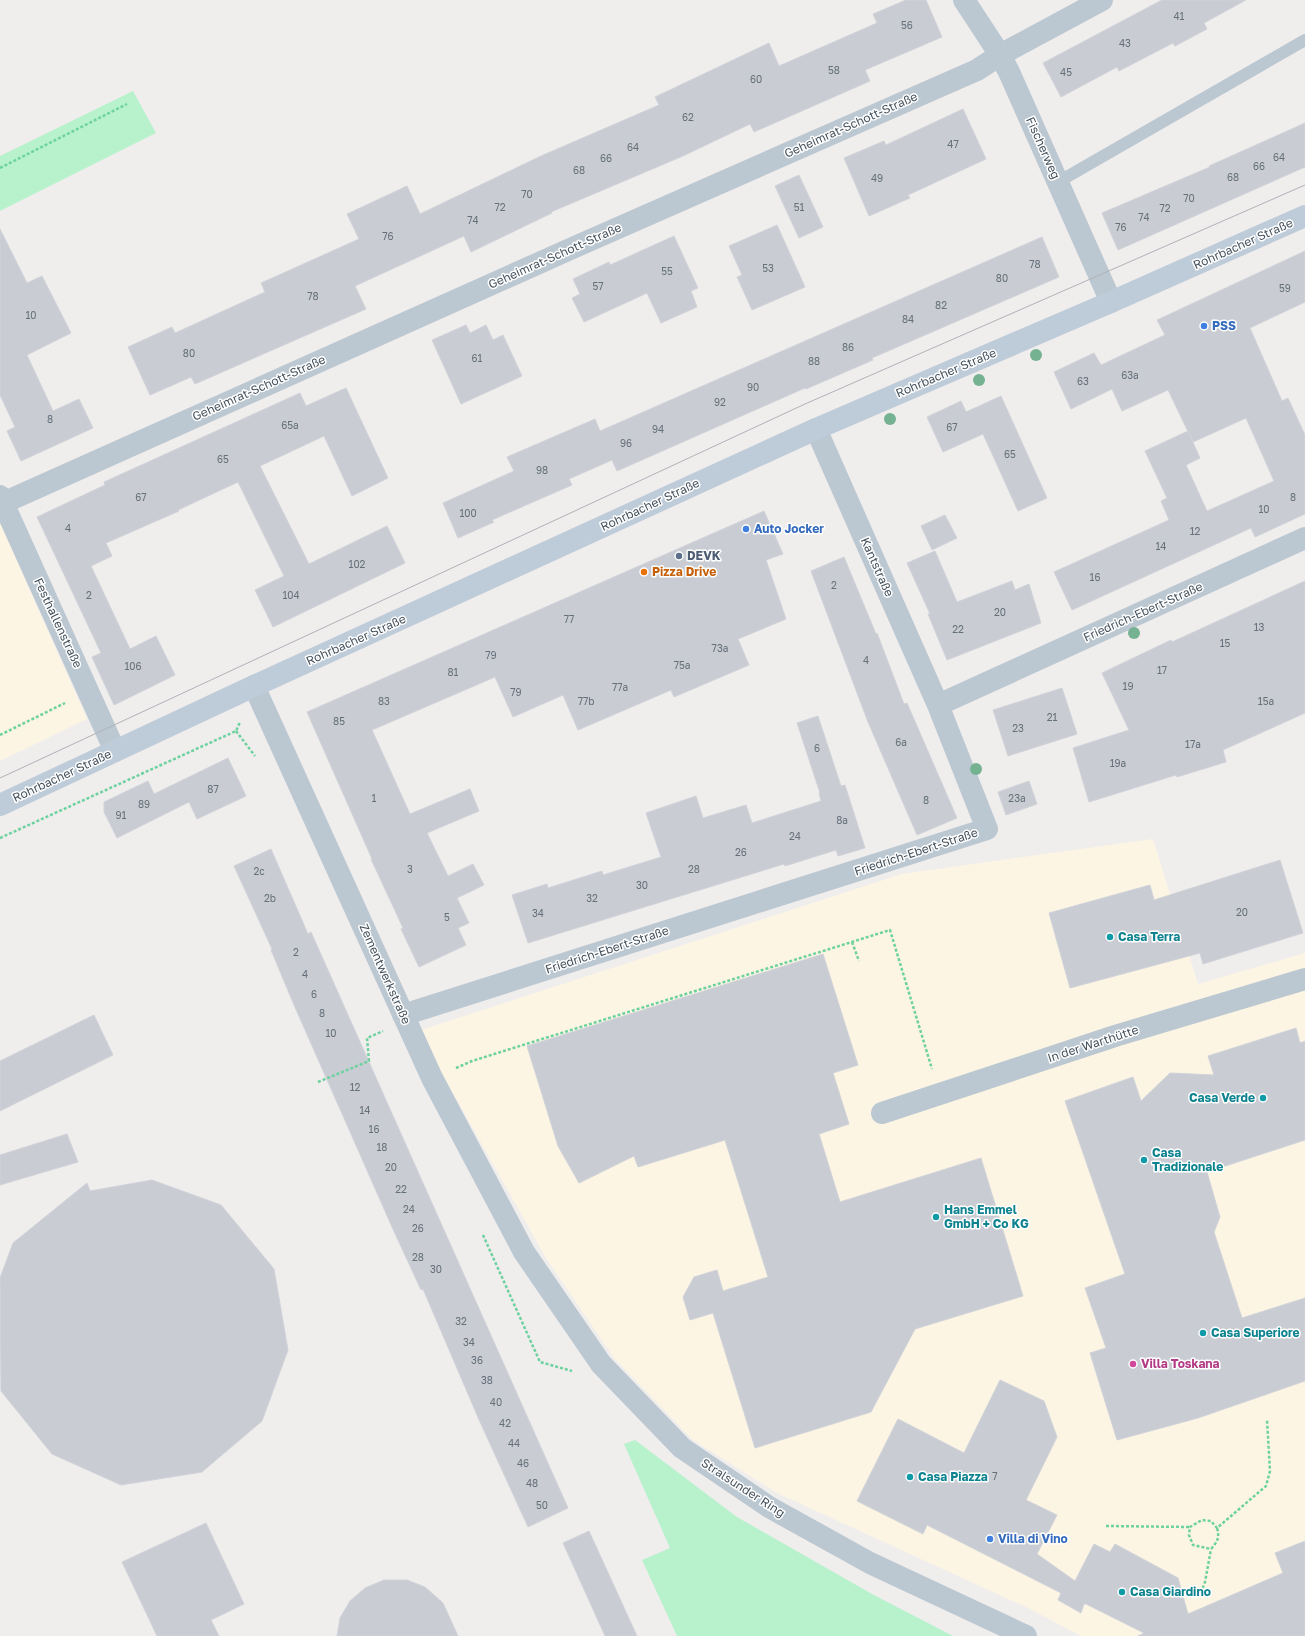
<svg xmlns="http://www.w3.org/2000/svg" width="1305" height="1636" viewBox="0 0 1305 1636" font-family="'Golos Text',sans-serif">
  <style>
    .commercial { fill: #fdf5e4 }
    .green { fill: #b7f2cd }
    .building { fill: #c9ccd2; stroke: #d0d3d9 }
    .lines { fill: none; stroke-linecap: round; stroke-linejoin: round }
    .path { stroke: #6dd29f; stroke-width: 2.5; stroke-dasharray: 3 2; stroke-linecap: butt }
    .lane { stroke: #bcc8d1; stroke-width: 12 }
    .street { stroke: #bcc8d1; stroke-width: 22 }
    .secondary { stroke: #becbd8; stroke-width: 22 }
    .tram { stroke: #afb2b8; stroke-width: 1 }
    .tree { fill: #75b292 }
    .shop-dot { fill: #3f7fe0; stroke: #fff; stroke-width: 1.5 }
    .service-dot { fill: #5c6f8a; stroke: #fff; stroke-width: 1.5 }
    .food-dot { fill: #e8710a; stroke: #fff; stroke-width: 1.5 }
    .culture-dot { fill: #0f9aa8; stroke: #fff; stroke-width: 1.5 }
    .hotel-dot { fill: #d1479c; stroke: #fff; stroke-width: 1.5 }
    .labels { text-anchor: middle; stroke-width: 3; stroke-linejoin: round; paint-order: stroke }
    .number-label { font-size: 10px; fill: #65707a }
    .street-label { font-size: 12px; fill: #44515c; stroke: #fff }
    .shop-label { font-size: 12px; font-weight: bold; fill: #366cbe; stroke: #fff; text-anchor: start }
    .service-label { font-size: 12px; font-weight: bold; fill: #4e5e75; stroke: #fff; text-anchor: start }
    .food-label { font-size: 12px; font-weight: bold; fill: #c56008; stroke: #fff; text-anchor: start }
    .culture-label { font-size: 12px; font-weight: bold; fill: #0d838f; stroke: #fff; text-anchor: start }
    .hotel-label { font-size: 12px; font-weight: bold; fill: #b23c85; stroke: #fff; text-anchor: start }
  </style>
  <rect width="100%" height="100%" fill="#f0eded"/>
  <path class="commercial" d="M0,523l87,196 -87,42z
    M1153,839l45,145 107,-31v683h-224l-53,-28 -251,-115 -84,-53 -79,-82 -68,-100 -128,-227 484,-157z"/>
  <path class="green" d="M133,91l23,42 -156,78v-55z
    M635,1440l102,77 135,77 81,42h-276l-35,-76 28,-12 -46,-104z"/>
  <path class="building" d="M906,0h20l16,37 -77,33 5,11 -116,51 -4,-8 -67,32 -132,56 1,1 -81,39 -7,-16 -109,50 11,23 -171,75 -4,-7 -41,18 -22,-48 44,-20 3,6 90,-41 -4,-9 98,-44 -12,-25 60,-28 13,28 121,-58 118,-51 -4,-8 114,-54 10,23 98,-43 -4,-9z
    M1162,0h84l-42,23 3,6 -32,17 -2,-3 -54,28 -2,-4 -56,30 -18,-34z
    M963,109l23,50 -78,36 2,3 -41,18 -25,-58 40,-17 2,4z
    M1305,123v44l-187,83 -16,-37 108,-46 -1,-1z
    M799,175l24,52 -24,11 -24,-52z
    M777,225l28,62 -53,23 -15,-33 5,-2 -13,-29z
    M0,229l27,54 15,-7 29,57 -44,22 26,56 26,-12 14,29 -72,33 -14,-30 8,-4 -15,-32z
    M674,236l24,52 -7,3 6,16 -36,16 -14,-30 -63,29 -12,-24 8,-4 -7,-15 36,-17 1,3z
    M1042,237l17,40 -187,81 1,2 -67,29 -1,-1 -188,83 -5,-11 -43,19 3,6 -80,35 2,2 -36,16 -15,-35 71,-32 -7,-14 88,-38 5,12z
    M1305,251v51l-55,26 32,73 6,-3 17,37v79l-50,23 -4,-9 -179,82 -18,-38 115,-52 -8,-19 6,-3 -22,-47 43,-20 12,27 -14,7 21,46 67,-30 -28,-63 -53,24 -25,-52 -46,21 -10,-22 -41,20 -17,-37 40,-19 7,12 64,-30 -8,-15z
    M466,325l4,8 16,-8 7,15 10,-5 19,41 -61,28 -29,-64z
    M346,388l42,90 -36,18 -28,-60 -64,30 49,98 78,-38 18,37 -132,64 -18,-37 29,-14 -46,-94 -60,28 1,1 -73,32 6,13 -21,10 39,83 26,-13 19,39 -61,30 -22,-48 9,-4 -64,-136 68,-32 -1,-3 196,-89 6,13z
    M1001,396l46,102 -29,13 -35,-77 -40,18 -16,-35 34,-16 5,11z
    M764,511l19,43 -17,6 20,59 -48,20 11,26 -75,32 -3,-7 -93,40 -15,-35 -50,22 -18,-40 -123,53 38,84 60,-25 9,22 -52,22 21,43 25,-12 11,21 -27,13 12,25 -11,5 8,17 -47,22 -18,-38 2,-1 -32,-69h1l-65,-147z
    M945,515l12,23 -25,12 -11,-24z
    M935,551l22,51 55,-21 3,9 14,-6 12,39 -94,37 -19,-46h2l-23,-51z
    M844,557l32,77 1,-1 27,71 3,-1 50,115 -40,17 -49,-113 -57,-151z
    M1305,581v132l-82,37 3,12 -49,15 -1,-2 -87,27 -16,-54 56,-18 -27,-57 69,-33 1,2z
    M1062,688l15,46 -69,22 -15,-46z
    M818,716l23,70 4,-1 20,63 -27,8 -2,-6 -51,16 -1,-2 -256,79 -16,-48 35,-11 1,4 54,-17 1,4 58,-18 -15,-44 50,-17 7,22 43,-13 6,18 69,-22 -2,-8h1l-23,-70z
    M228,758l18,38 -49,23 -8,-17 -72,36 -13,-26v-10l44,-21 6,13z
    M1029,781l8,23 -31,11 -8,-23z
    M271,849l37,85 3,-2 257,576 -40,19 -48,-105 -57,-133 -2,1 -29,-63 -98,-222 -23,-55 1,-1 -38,-83z
    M1280,860l23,73 -100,31 -3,-11 -130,35 -21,-75 101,-28 4,15z
    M823,954l35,111 -25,8 16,51 -30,10 21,68 141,-44 42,138 -108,33 -44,83 -116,36 -42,-135 -23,7 -7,-23 11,-20 23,-7 6,21 45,-14 -43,-137 -87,27 -4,-11 -55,27 -21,-37 -31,-100z
    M94,1015l19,40 -113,56v-50z
    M1296,1028l4,15 5,-2v99l-98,32 13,45 -6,15 28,86 63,-20v83l-107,37 -81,22 -27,-87 16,-5 -21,-60 40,-14 -60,-173 68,-24 8,24 29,-28 44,2 -6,-19z
    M67,1134l11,28 -78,23v-30z
    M152,1180l69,25 53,64 14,81 -26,71 -60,51 -81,13 -69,-31 -51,-63 -1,-113 13,-35 74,-60 3,8z
    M1000,1380l44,21 13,36 -31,63 31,15 -20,39 38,27 19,-37 16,8 5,-8 63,34 10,36 95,-41 -8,-20 30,-12v95h-167l6,-3 -58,-29h-2l-3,9 -23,-13 3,-7 -134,-68 -4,9 -66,-33 41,-82 66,34z
    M206,1523l38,81 -33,16 8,16h-62l-35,-74z
    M589,1531l48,105h-32l-42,-93z
    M384,1580h23l18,7 18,16 15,33h-121l3,-18 10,-17 15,-13z"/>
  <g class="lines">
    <path class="path" d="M0,168l127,-64
      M236,731l19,25
      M0,735l65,-32
      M0,838l236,-107 4,-9
      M852,942l7,19
      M456,1068l16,-7 418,-131 42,139
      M318,1082l51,-21 -2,-23 16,-7
      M483,1235l57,127 32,9
      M1106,1526l84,1
      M1217,1528c3,10 0,14 -6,21l-18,-4 -4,-10 1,-8 12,-7 9,1 6,7 49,-42 4,-15 -3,-51
      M1201,1593l4,-11 6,-33"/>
    <path class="lane" d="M1058,182l247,-142"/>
    <path class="street" d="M964,0l36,55 9,17 102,230
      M816,429l122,276
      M0,496l115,255
      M3,503l574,-257 400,-176 23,-15 102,-55
      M254,686l178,392 92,174 77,112 81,84 87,59 101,56 156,73
      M403,1015l584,-186 -49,-124 367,-167
      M882,1113l233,-77 190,-57"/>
    <path class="secondary" d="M0,805l254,-119 562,-257 295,-127 194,-86"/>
    <path class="tram" d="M0,778l805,-374 500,-219"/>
  </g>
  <g class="tree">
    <circle cx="1036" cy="355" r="6"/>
    <circle cx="979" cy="380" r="6"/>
    <circle cx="890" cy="419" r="6"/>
    <circle cx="1134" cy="633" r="6"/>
    <circle cx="976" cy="769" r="6"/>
  </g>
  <g class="shop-dot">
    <circle cx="1204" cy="326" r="4"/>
    <circle cx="746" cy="529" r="4"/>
    <circle cx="990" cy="1539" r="4"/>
  </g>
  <circle class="service-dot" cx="679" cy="556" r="4"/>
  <circle class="food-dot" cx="644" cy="572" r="4"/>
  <g class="culture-dot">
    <circle cx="1110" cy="937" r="4"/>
    <circle cx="1263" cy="1098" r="4"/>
    <circle cx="1144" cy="1160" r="4"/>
    <circle cx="936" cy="1217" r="4"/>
    <circle cx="1203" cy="1333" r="4"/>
    <circle cx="910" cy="1477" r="4"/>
    <circle cx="1122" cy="1592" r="4"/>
  </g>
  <circle class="hotel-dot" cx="1133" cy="1364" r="4"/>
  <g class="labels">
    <g class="number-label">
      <text x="1179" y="20">41</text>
      <text x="907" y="29">56</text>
      <text x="1125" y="47">43</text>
      <text x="834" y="74">58</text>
      <text x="1066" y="76">45</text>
      <text x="756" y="83">60</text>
      <text x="688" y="121">62</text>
      <text x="953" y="148">47</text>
      <text x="633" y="151">64</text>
      <text x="1279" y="161">64</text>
      <text x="606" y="162">66</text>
      <text x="1259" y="170">66</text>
      <text x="579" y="174">68</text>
      <text x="1233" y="181">68</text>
      <text x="877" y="182">49</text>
      <text x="527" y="198">70</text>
      <text x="1189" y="202">70</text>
      <text x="500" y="211">72</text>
      <text x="799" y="211">51</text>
      <text x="1165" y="212">72</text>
      <text x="1144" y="221">74</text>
      <text x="473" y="224">74</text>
      <text x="1121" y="231">76</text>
      <text x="388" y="240">76</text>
      <text x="1035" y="268">78</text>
      <text x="768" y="272">53</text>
      <text x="667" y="275">55</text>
      <text x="1002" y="282">80</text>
      <text x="598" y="290">57</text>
      <text x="1285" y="292">59</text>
      <text x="313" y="300">78</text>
      <text x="941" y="309">82</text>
      <text x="31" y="319">10</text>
      <text x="908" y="323">84</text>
      <text x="848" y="351">86</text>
      <text x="189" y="357">80</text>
      <text x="477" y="362">61</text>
      <text x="814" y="365">88</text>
      <text x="1130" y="379">63a</text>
      <text x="1083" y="385">63</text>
      <text x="753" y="391">90</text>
      <text x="720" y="406">92</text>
      <text x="50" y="423">8</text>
      <text x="290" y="429">65a</text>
      <text x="952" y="431">67</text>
      <text x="658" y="433">94</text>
      <text x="626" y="447">96</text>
      <text x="1010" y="458">65</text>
      <text x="223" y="463">65</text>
      <text x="542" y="474">98</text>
      <text x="141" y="501">67</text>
      <text x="1293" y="501">8</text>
      <text x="1264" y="513">10</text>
      <text x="468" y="517">100</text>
      <text x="68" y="532">4</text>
      <text x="1195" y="535">12</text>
      <text x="1161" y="550">14</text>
      <text x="357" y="568">102</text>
      <text x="1095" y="581">16</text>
      <text x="834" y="589">2</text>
      <text x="89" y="599">2</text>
      <text x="291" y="599">104</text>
      <text x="1000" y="616">20</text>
      <text x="569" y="623">77</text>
      <text x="1259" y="631">13</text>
      <text x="958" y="633">22</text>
      <text x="1225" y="647">15</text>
      <text x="720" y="652">73a</text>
      <text x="491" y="659">79</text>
      <text x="866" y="664">4</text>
      <text x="682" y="669">75a</text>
      <text x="133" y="670">106</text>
      <text x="1162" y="674">17</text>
      <text x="453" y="676">81</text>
      <text x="1128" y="690">19</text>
      <text x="620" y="691">77a</text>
      <text x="516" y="696">79</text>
      <text x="384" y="705">83</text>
      <text x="586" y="705">77b</text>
      <text x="1266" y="705">15a</text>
      <text x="1052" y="721">21</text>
      <text x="339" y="725">85</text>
      <text x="1018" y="732">23</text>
      <text x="901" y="746">6a</text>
      <text x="1193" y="748">17a</text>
      <text x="817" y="752">6</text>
      <text x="1118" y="767">19a</text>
      <text x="213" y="793">87</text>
      <text x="374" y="802">1</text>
      <text x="1017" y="802">23a</text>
      <text x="926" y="804">8</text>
      <text x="144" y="808">89</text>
      <text x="121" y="819">91</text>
      <text x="842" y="824">8a</text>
      <text x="795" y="840">24</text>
      <text x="741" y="856">26</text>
      <text x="410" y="873">3</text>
      <text x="694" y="873">28</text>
      <text x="259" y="875">2c</text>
      <text x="642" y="889">30</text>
      <text x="270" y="902">2b</text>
      <text x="592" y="902">32</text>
      <text x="1242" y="916">20</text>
      <text x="538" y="917">34</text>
      <text x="447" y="921">5</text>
      <text x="296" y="956">2</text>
      <text x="305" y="978">4</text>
      <text x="314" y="998">6</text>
      <text x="322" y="1017">8</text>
      <text x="331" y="1037">10</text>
      <text x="355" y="1091">12</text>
      <text x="365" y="1114">14</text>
      <text x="374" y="1133">16</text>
      <text x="382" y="1151">18</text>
      <text x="391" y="1171">20</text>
      <text x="401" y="1193">22</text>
      <text x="409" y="1213">24</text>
      <text x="418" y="1232">26</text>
      <text x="418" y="1261">28</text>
      <text x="436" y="1273">30</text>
      <text x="461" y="1325">32</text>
      <text x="469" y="1346">34</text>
      <text x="477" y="1364">36</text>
      <text x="487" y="1384">38</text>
      <text x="496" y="1406">40</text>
      <text x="505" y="1427">42</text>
      <text x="514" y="1447">44</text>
      <text x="523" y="1467">46</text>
      <text x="995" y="1480">7</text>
      <text x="532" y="1487">48</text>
      <text x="542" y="1509">50</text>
    </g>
    <g class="street-label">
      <text transform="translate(851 125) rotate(-24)" y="4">Geheimrat-Schott-Straße</text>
      <text transform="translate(1043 148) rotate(66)" y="4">Fischerweg</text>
      <text transform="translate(1243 244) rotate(-24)" y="4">Rohrbacher Straße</text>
      <text transform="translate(555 256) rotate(-24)" y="4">Geheimrat-Schott-Straße</text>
      <text transform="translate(946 373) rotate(-23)" y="4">Rohrbacher Straße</text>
      <text transform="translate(259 388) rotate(-24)" y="4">Geheimrat-Schott-Straße</text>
      <text transform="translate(650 505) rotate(-25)" y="4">Rohrbacher Straße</text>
      <text transform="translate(877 567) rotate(66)" y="4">Kantstraße</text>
      <text transform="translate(1143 612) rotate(-24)" y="4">Friedrich-Ebert-Straße</text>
      <text transform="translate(58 623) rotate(65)" y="4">Festhallenstraße</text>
      <text transform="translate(356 640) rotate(-24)" y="4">Rohrbacher Straße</text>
      <text transform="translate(62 776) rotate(-25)" y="4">Rohrbacher Straße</text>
      <text transform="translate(916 852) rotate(-18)" y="4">Friedrich-Ebert-Straße</text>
      <text transform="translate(607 950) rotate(-18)" y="4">Friedrich-Ebert-Straße</text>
      <text transform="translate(385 974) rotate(66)" y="4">Zementwerkstraße</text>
      <text transform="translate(1093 1044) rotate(-18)" y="4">In der Warthütte</text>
      <text transform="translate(743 1488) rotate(33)" y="4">Stralsunder Ring</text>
    </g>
    <g class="shop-label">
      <text x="1212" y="330">PSS</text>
      <text x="754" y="533">Auto Jocker</text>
      <text x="998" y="1543">Villa di Vino</text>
    </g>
    <g class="service-label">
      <text x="687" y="560">DEVK</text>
    </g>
    <g class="food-label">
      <text x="652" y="576">Pizza Drive</text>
    </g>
    <g class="culture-label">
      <text x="1118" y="941">Casa Terra</text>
      <text x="1255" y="1102" text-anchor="end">Casa Verde</text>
      <text x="1152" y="1157">Casa<tspan x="1152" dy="14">Tradizionale</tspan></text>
      <text x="944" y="1214">Hans Emmel<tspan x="944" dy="14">GmbH + Co KG</tspan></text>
      <text x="1211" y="1337">Casa Superiore</text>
      <text x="918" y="1481">Casa Piazza</text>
      <text x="1130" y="1596">Casa Giardino</text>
    </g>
    <g class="hotel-label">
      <text x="1141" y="1368">Villa Toskana</text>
    </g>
  </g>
</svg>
